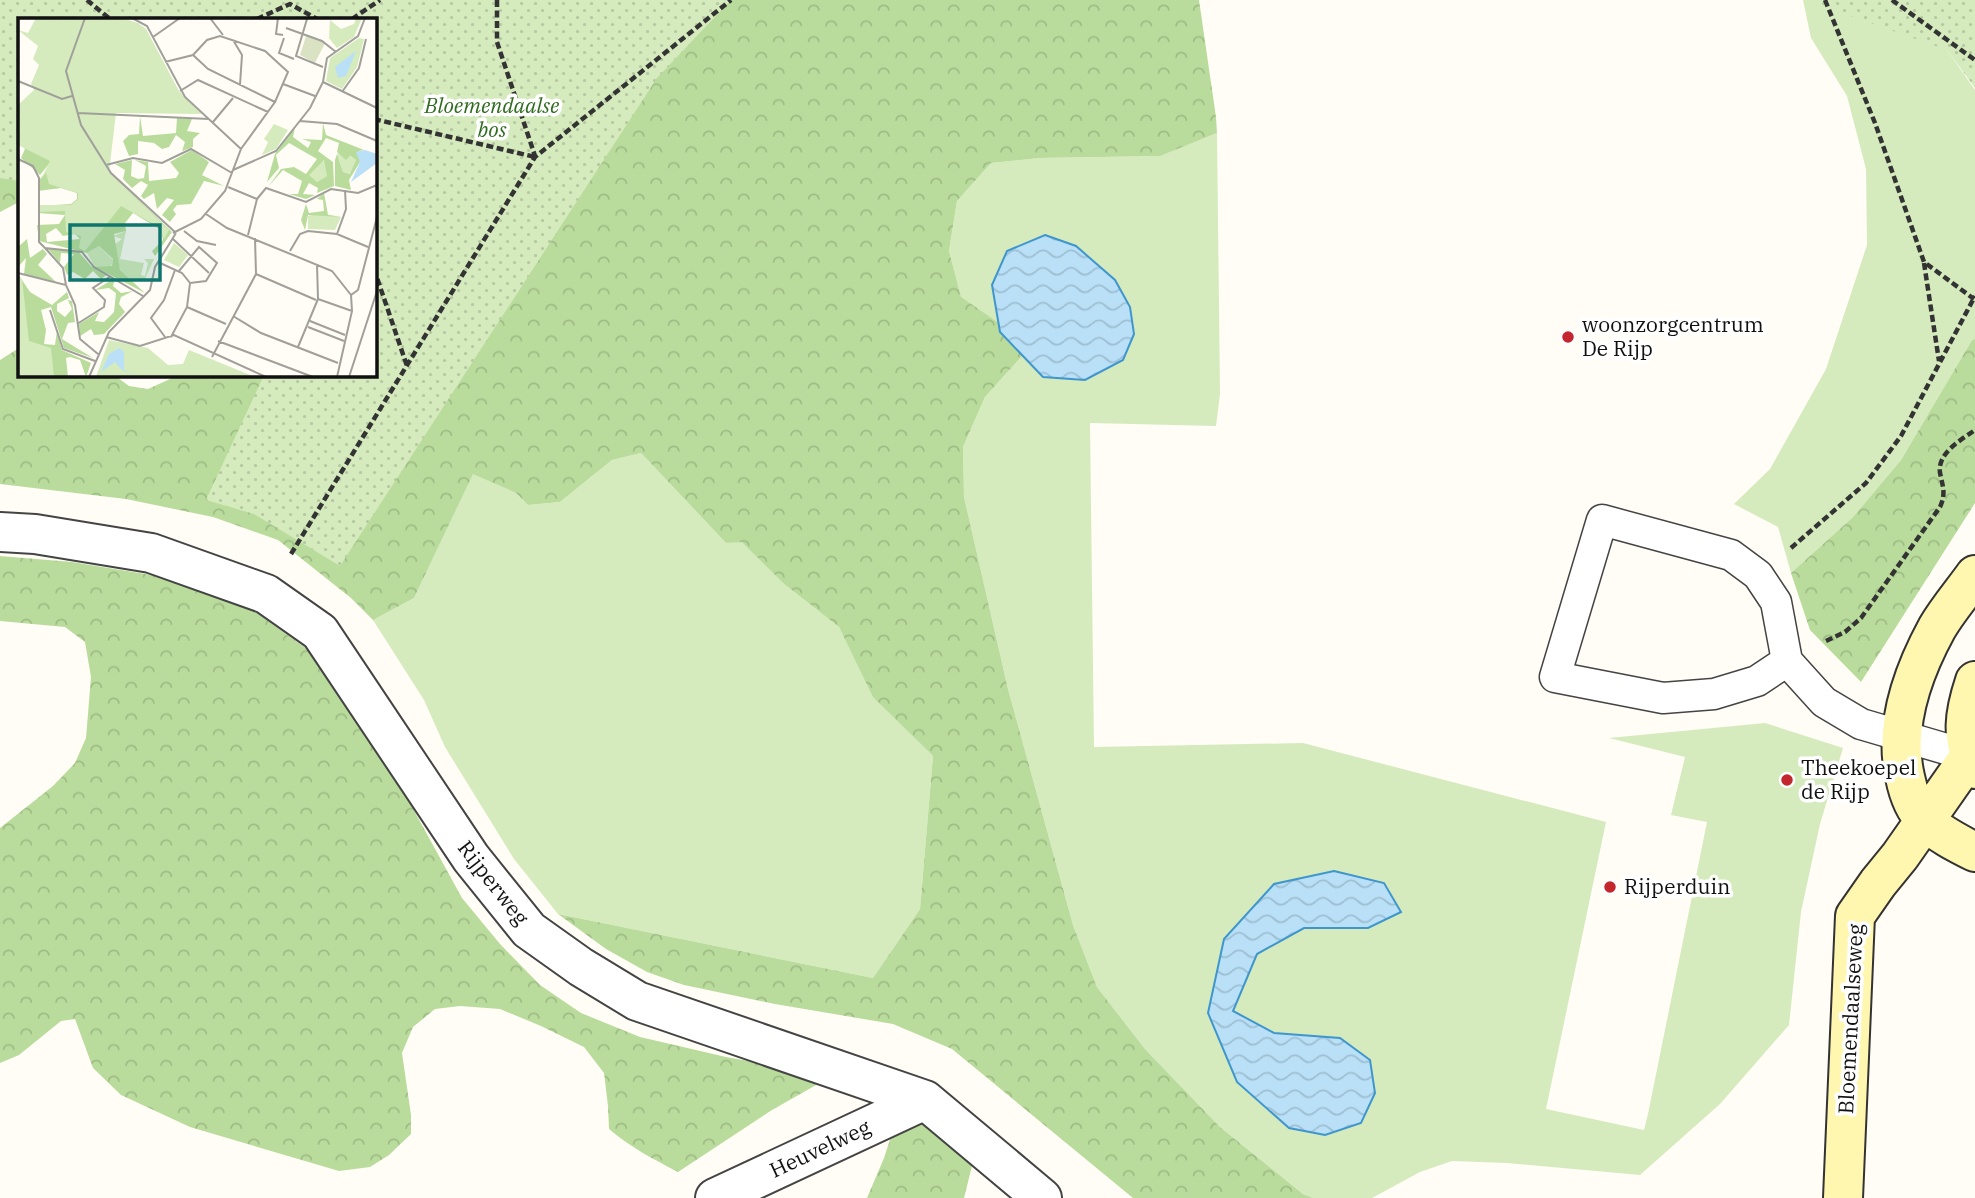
<svg xmlns="http://www.w3.org/2000/svg" width="1975" height="1198" viewBox="0 0 1975 1198" font-family="'IBM Plex Serif',serif">
  <style>
    .grass { fill: #d5ebbd }
    .forest { fill: url(#forest-crowns) }
    .park { fill: url(#park-dots) }
    .water { fill: url(#water-waves); stroke: #3f96cf; stroke-width: 2 }
    .lines { fill: none; stroke-linecap: round; stroke-linejoin: round }
    .lane-casing { stroke: #444; stroke-width: 33 }
    .street-casing { stroke: #444; stroke-width: 42 }
    .secondary-casing { stroke: #333; stroke-width: 42 }
    .path { stroke: #333; stroke-width: 4.5; stroke-dasharray: 7 3.5; stroke-linecap: butt }
    .lane { stroke: #fff; stroke-width: 30 }
    .street { stroke: #fff; stroke-width: 38 }
    .secondary { stroke: #fff6b0; stroke-width: 38 }
    .poi-dot { fill: #c4262e; stroke: #fff; stroke-width: 2.5 }
    .labels { text-anchor: middle; stroke-width: 7; stroke-linejoin: round; paint-order: stroke }
    .park-label { font-size: 21px; font-style: italic; fill: #2f6b1f; stroke: #fff }
    .poi-label { font-size: 21px; fill: #111; stroke: #fff; text-anchor: start }
    .street-label { font-size: 21px; fill: #111; stroke: #fff }
    .inset-road { fill: none; stroke: #a09f9a; stroke-width: 2 }
    .view { fill: #0f766e; fill-opacity: 0.15; stroke: #0f766e; stroke-width: 3.5 }
    .inset-edge { fill: none; stroke: #111; stroke-width: 3.5 }
  </style>
  <defs>
    <pattern id="forest-crowns" width="20" height="18" patternUnits="userSpaceOnUse" patternTransform="scale(1.75)"><rect width="20" height="18" fill="#b9dc9c"/><path d="M2 6a3 3 0 1 1 6 0M12 15a3 3 0 1 1 6 0" fill="none" stroke="#9ebc85"/></pattern>
    <pattern id="park-dots" width="8" height="8" patternUnits="userSpaceOnUse" patternTransform="scale(1.75)"><rect width="8" height="8" fill="#d5ebbd"/><path d="M2 2h.1M6 6h.1" fill="none" stroke="#b6c8a1" stroke-width="1.8" stroke-linecap="round"/></pattern>
    <pattern id="water-waves" width="16" height="10" patternUnits="userSpaceOnUse" patternTransform="scale(1.75)"><rect width="16" height="10" fill="#b9e0f7"/><path d="M0 5q4-4 8 0t8 0" fill="none" stroke="#9ebfd3"/></pattern>
  </defs>
  <rect width="100%" height="100%" fill="#fffdf5"/>
  <path class="grass" d="M1803,0h78l66,50 28,40v249l-3,1 -71,120 -48,57 -62,56 -13,-46 -44,-23 36,-35 56,-100 41,-124 -1,-76 -19,-73 -36,-58z
    M1217,133l3,261 -4,32 -126,-3 4,324 209,-4 303,79 -60,287 98,21 4,-16 59,-292 -36,-7 14,-58 -76,-19 156,-15 78,25 -23,76 -19,88 -12,113 -69,79 -80,71 -133,-12 -55,-2 -32,11 -48,26h-59l-10,-4 -83,-67 -75,-78 -48,-62 -24,-62 -65,-236 -44,-192 -1,-50 22,-50 38,-42 20,22 42,3 38,-20 -8,-80 -39,-34 -31,-11 -53,50 7,38 -38,-25 -12,-47 8,-50 34,-38 49,-5 119,-2z
    M641,453l85,90 16,-2 42,43 55,43 35,70 59,59 -13,153 -47,69 -315,-64 -44,-55 -69,-112 -21,-47 -51,-80 41,-22 59,-125 43,20 12,12 32,-3 52,-42z"/>
  <path class="forest" d="M0,0h1199l17,117 1,16 -57,23 -120,2 -49,5 -34,38 -8,50 12,46 38,26 1,9 23,23 -38,42 -22,50 1,50 44,192 65,236 24,62 48,62 75,78 83,67 10,4h-180l-181,-149 -59,-25 -118,-20 -91,-19 -37,-13 -41,-23 -48,-35 315,64 47,-69 13,-153 -60,-59 -34,-70 -55,-43 -42,-42 -16,1 -85,-90 -29,7 -52,42 -32,3 -12,-12 -43,-19 -59,124 -41,22 -22,-22 -73,-58 -65,-23 -87,-18 -126,-15v-124l19,-12v26l95,1 15,11 19,3 22,-10 6,-4 198,-1v-355h-355v183l-19,10z
    M1975,339v164l-114,179 -51,-52 -19,-57 62,-56 48,-57 71,-120z
    M0,556l72,6 104,17 81,34 54,39 47,68 48,76 56,102 38,46 40,41 41,28 59,24 86,20 106,19 -60,34 -94,62c-25,-13 -48,-25 -69,-43l-1,-23 -4,-33 -20,-26 -43,-21 -41,-17 -40,-3 -25,3 -22,18 -11,26 9,62v19l-22,21 -19,12 -31,4 -149,-44 -69,-32 -28,-27 -18,-49 -14,2 -42,34 -19,8v-235l53,-42 22,-23 11,-25 5,-61 -6,-35 -20,-15 -65,-6z
    M900,1109l17,1 58,44 -11,44h-97l17,-40z"/>
  <path class="park" d="M0,0h731l-74,78 -317,488 -86,-52 -48,-14 58,-125 110,-1v-355h-355v162l-19,-3z
    M1805,0h170v88l-28,-38z"/>
  <path class="water" d="M1045,235l31,11 39,34 15,27 4,27 -11,26 -38,20 -42,-3 -43,-45 -8,-47 15,-34z
    M1334,871l50,12 17,29 -33,16h-64l-47,26 -24,57 41,22 66,5 30,22 5,33 -14,30 -36,12 -36,-7 -52,-46 -29,-69 16,-74 50,-55z"/>
  <g class="lines">
    <defs>
      <path id="lane" d="M1787,661l-30,20 -43,13 -51,4 -108,-21 47,-157 129,35 27,20 18,27 11,59 37,41 37,22 109,32"/>
      <path id="street" d="M0,532l35,2 116,19 115,41 54,38 151,226 58,72 52,37 56,34 288,99 117,98
        M715,1198l210,-98"/>
      <path id="secondary" d="M1975,575c-12,17 -27,34 -38,53 -24,44 -44,97 -32,149 3,15 9,32 20,43 12,13 34,24 50,32
        M1975,681c-11,33 -14,55 0,88
        M1843,1198l12,-282 23,-33 22,-27 70,-100"/>
    </defs>
    <use href="#lane" class="lane-casing"/>
    <use href="#street" class="street-casing"/>
    <use href="#secondary" class="secondary-casing"/>
    <path class="path" d="M87,0l23,19
      M497,0v42l38,114
      M1825,0l50,123 49,139 50,37
      M1892,0l83,60
      M257,19l33,-15 27,15
      M352,19l28,-19
      M374,119l161,38
      M1924,263l15,98
      M374,269l33,97
      M1791,548l75,-65 35,-47 74,-140
      M291,554l244,-397 196,-157
      M1826,641l19,-9 16,-14 79,-111c6,-13 3,-20 0,-34 -3,-20 21,-33 35,-43"/>
    <use href="#lane" class="lane"/>
    <use href="#street" class="street"/>
    <use href="#secondary" class="secondary"/>
  </g>
  <g class="poi-dot">
    <circle cx="1568" cy="337" r="7"/>
    <circle cx="1787" cy="780" r="7"/>
    <circle cx="1610" cy="887" r="7"/>
  </g>
  <g class="labels">
    <g class="park-label">
      <text x="492" y="113">Bloemendaalse<tspan x="492" dy="24">bos</tspan></text>
    </g>
    <g class="poi-label">
      <text x="1582" y="332">woonzorgcentrum<tspan x="1582" dy="24">De Rijp</tspan></text>
      <text x="1801" y="775">Theekoepel<tspan x="1801" dy="24">de Rijp</tspan></text>
      <text x="1624" y="894">Rijperduin</text>
    </g>
    <g class="street-label">
      <text transform="translate(493 883) rotate(52)" y="7">Rijperweg</text>
      <text transform="translate(1851 1019) rotate(-87)" y="7">Bloemendaalseweg</text>
      <text transform="translate(820 1149) rotate(-25)" y="7">Heuvelweg</text>
    </g>
  </g>
  <g transform="translate(18 18)">
    <rect width="359" height="359" fill="#fffdf5"/>
    <path d="M338,0h6l-8,19 -17,11 -8,-10 1,-18 11,9 13,-5zM341,20l5,1 -7,28 -15,22 -16,-8 4,-23zM256,106l14,6 -12,19 -14,6 6,-13 -4,-3zM324,134l14,8 -5,14 -8,-2 -6,-18zM302,143h6l1,15 -10,6 -9,-7zM302,195l21,4 -6,13 -27,-1v-13zM108,213l-6,28 24,4 -3,12 4,1 3,-13 -4,-4h10l-9,20 -14,1 -11,-10 -6,-25 8,-6 -9,-3zM156,225l14,12 -9,12 -15,-7zM81,228l14,14 -3,10 -15,-3 -8,-14z" fill="#d5ebbd"/>
    <path d="M122,98l3,20 33,-3 1,-15 15,1 -5,12 13,2 -7,6v8l-11,4 3,-9 -9,-7 -7,12 -7,2 -8,-6 -16,-2v13l-9,2 -6,-15 6,-6 10,-1zM305,105l3,12 38,15 -5,1 1,11 -11,18 2,10 -16,-4v-26l2,-6 6,18 7,2 6,-14 -6,-4 -4,4 -9,-8 2,-9 -13,-5 -8,13 15,11 1,24 -17,7 1,-5 -9,-5 -6,11 12,1 -9,4 -17,-5h9l4,-13 -19,-11 -15,17 13,-18 13,-2 12,7 11,-15 -28,-16 -13,12 3,13 -12,14 8,-28 20,-27 -2,10 15,11 3,-6 -9,-3 20,1zM306,142l3,16 -10,6 -8,-7zM0,123l35,18 -13,16 -19,-17 4,-9zM174,132l17,12 -7,13 22,11 -20,-5 -13,23 -14,1 -4,5 3,4 -6,8 -8,-7 12,-15 -7,-2 -10,11 -3,-16 -10,6 -3,-3 7,-11 -7,-4 -9,7 -9,-9 2,-9 -10,-6 17,-4 -1,16 7,3 6,-1 2,-12 -11,-6 13,2 1,19 27,-3 3,-5 -9,-11zM37,143l45,2 72,69 -17,24 -3,-5 11,-11 -2,-10 -28,-17 -8,10 1,8 -12,3 6,36 25,23 -50,-26 17,-1 1,-7 -14,-13 -12,7 -48,-12 -2,-16 22,-1 6,-9 -27,-2v-7l33,-2 6,-5v-6l-16,-5 -23,3 2,-12zM38,210l7,8 12,-2 5,5 -33,3 -1,-8zM306,175l4,22 13,2 -33,-2 -3,15 -4,-10 5,-16 3,9 15,-2 -1,-11 -6,-1zM9,221l3,19 13,-9 4,5 -9,11 18,17 -32,-8 2,-16 -8,9v-20zM29,230l31,3 13,15 17,8 -7,5 -8,-8 -8,8 -12,-7 -6,3 -3,-8 10,-13 -13,-1 -1,10zM0,256l12,18 22,13 15,-13 2,6 -12,6v7l8,6 7,-8 -4,-9 4,1 3,21 -7,1 -6,16 31,19 -29,-10 -13,-41 -10,3 5,20 -2,14 11,1 2,-14 5,19 29,13 -5,14 -6,-17 -10,-3 -4,1 2,19h-50zM97,260l-2,8 8,7 12,-2 -12,6 -2,7 6,8 -21,22 -10,1 -3,-6 -11,7 -1,-12 20,-12 -4,9 9,1 10,-10 2,-19 -7,-5 -14,2z" fill="#b9dc9c" fill-rule="evenodd"/>
    <path d="M288,18l19,7 -10,20 -15,-8z" fill="#d9e3c4"/>
    <path d="M18,0h86l16,5 8,6 33,62 23,23 -86,-1 -7,59 60,58 -5,9 -5,-12 -38,-21 -36,45 -6,-3 2,-12 -15,-4 -1,-21 -26,1v-7h32l7,-6v-6l-29,-9 -3,-11 -5,6 9,-18 -32,-16v-40l16,-15 -3,-6 8,-19 -6,-6 5,-13 -20,-16 10,3zM0,259l4,2 7,62 22,7 3,29h-36zM91,322l39,8 20,17 15,-1 6,-14 66,27h-159z" fill="#d5ebbd"/>
    <path d="M338,33l-10,25 -8,2 -3,-11zM347,132l12,4v9l-26,19 9,-20 -4,-10zM101,330l5,4v18l13,7 -15,-7 -7,-8 -14,10 8,-18z" fill="#b9e0f7"/>
    <path class="inset-road" d="M67,0l-19,53 15,54 30,48 65,60M114,0l15,8 38,71 56,52M192,0l13,17M260,0l-2,16 7,1M289,1l-11,37 27,11M268,10l36,13 14,11M135,19l27,-19M266,20l-5,15 15,6M215,22l9,15 -2,30M175,37l15,14 67,33M147,44l28,-7 14,-15 13,-4 45,15 23,21 -13,30 -34,47 -16,42 -24,28 -28,14M0,63l44,18 10,-3M305,64l54,26M265,66l32,12M162,73l18,-11 70,32M324,74l17,-24 7,-29M60,95l131,6M282,103l37,3 40,17M195,104l20,-24M0,141l15,7 6,12v64l6,6 37,4 12,15 49,29M88,147l27,-7 29,5 29,-14 41,24M215,152l43,-19 34,-43 13,-26 4,-24 31,-22 7,-18M210,169l29,12M239,181l9,-11 40,14 25,-13 27,4 19,-8M188,196l21,14 105,43 19,24M166,213l13,10 19,4M319,216l9,-25 -1,-19M230,217l9,-36M155,221l36,34M27,230l18,20 3,17M272,233l10,-17 8,-3 29,3 31,13M140,244l24,11 8,10 -3,24 -16,30M161,253l20,-24 18,16 -11,18 -16,2M0,255l48,12 9,20 5,34 18,15M238,256l60,26M300,281l34,12M169,289l39,17M32,292l13,39 32,12M215,298l28,17 77,30M292,303l35,14M59,306l27,-17 1,-7 -12,-12 18,-12M290,309l36,14M88,319l34,9 34,-11 92,42M147,319l-14,-19 13,-18 11,-30M200,323l95,36M280,329l20,-48 -1,-35M194,339l44,-83 -1,-36M71,359l20,-45 41,-42 5,-23 21,-34M319,359l15,-66 -1,-16 7,-5 19,-73M331,359l28,-86"/>
    <path class="view" d="M52,207h90v55h-90z"/>
    <rect width="359" height="359" class="inset-edge"/>
  </g>
</svg>
